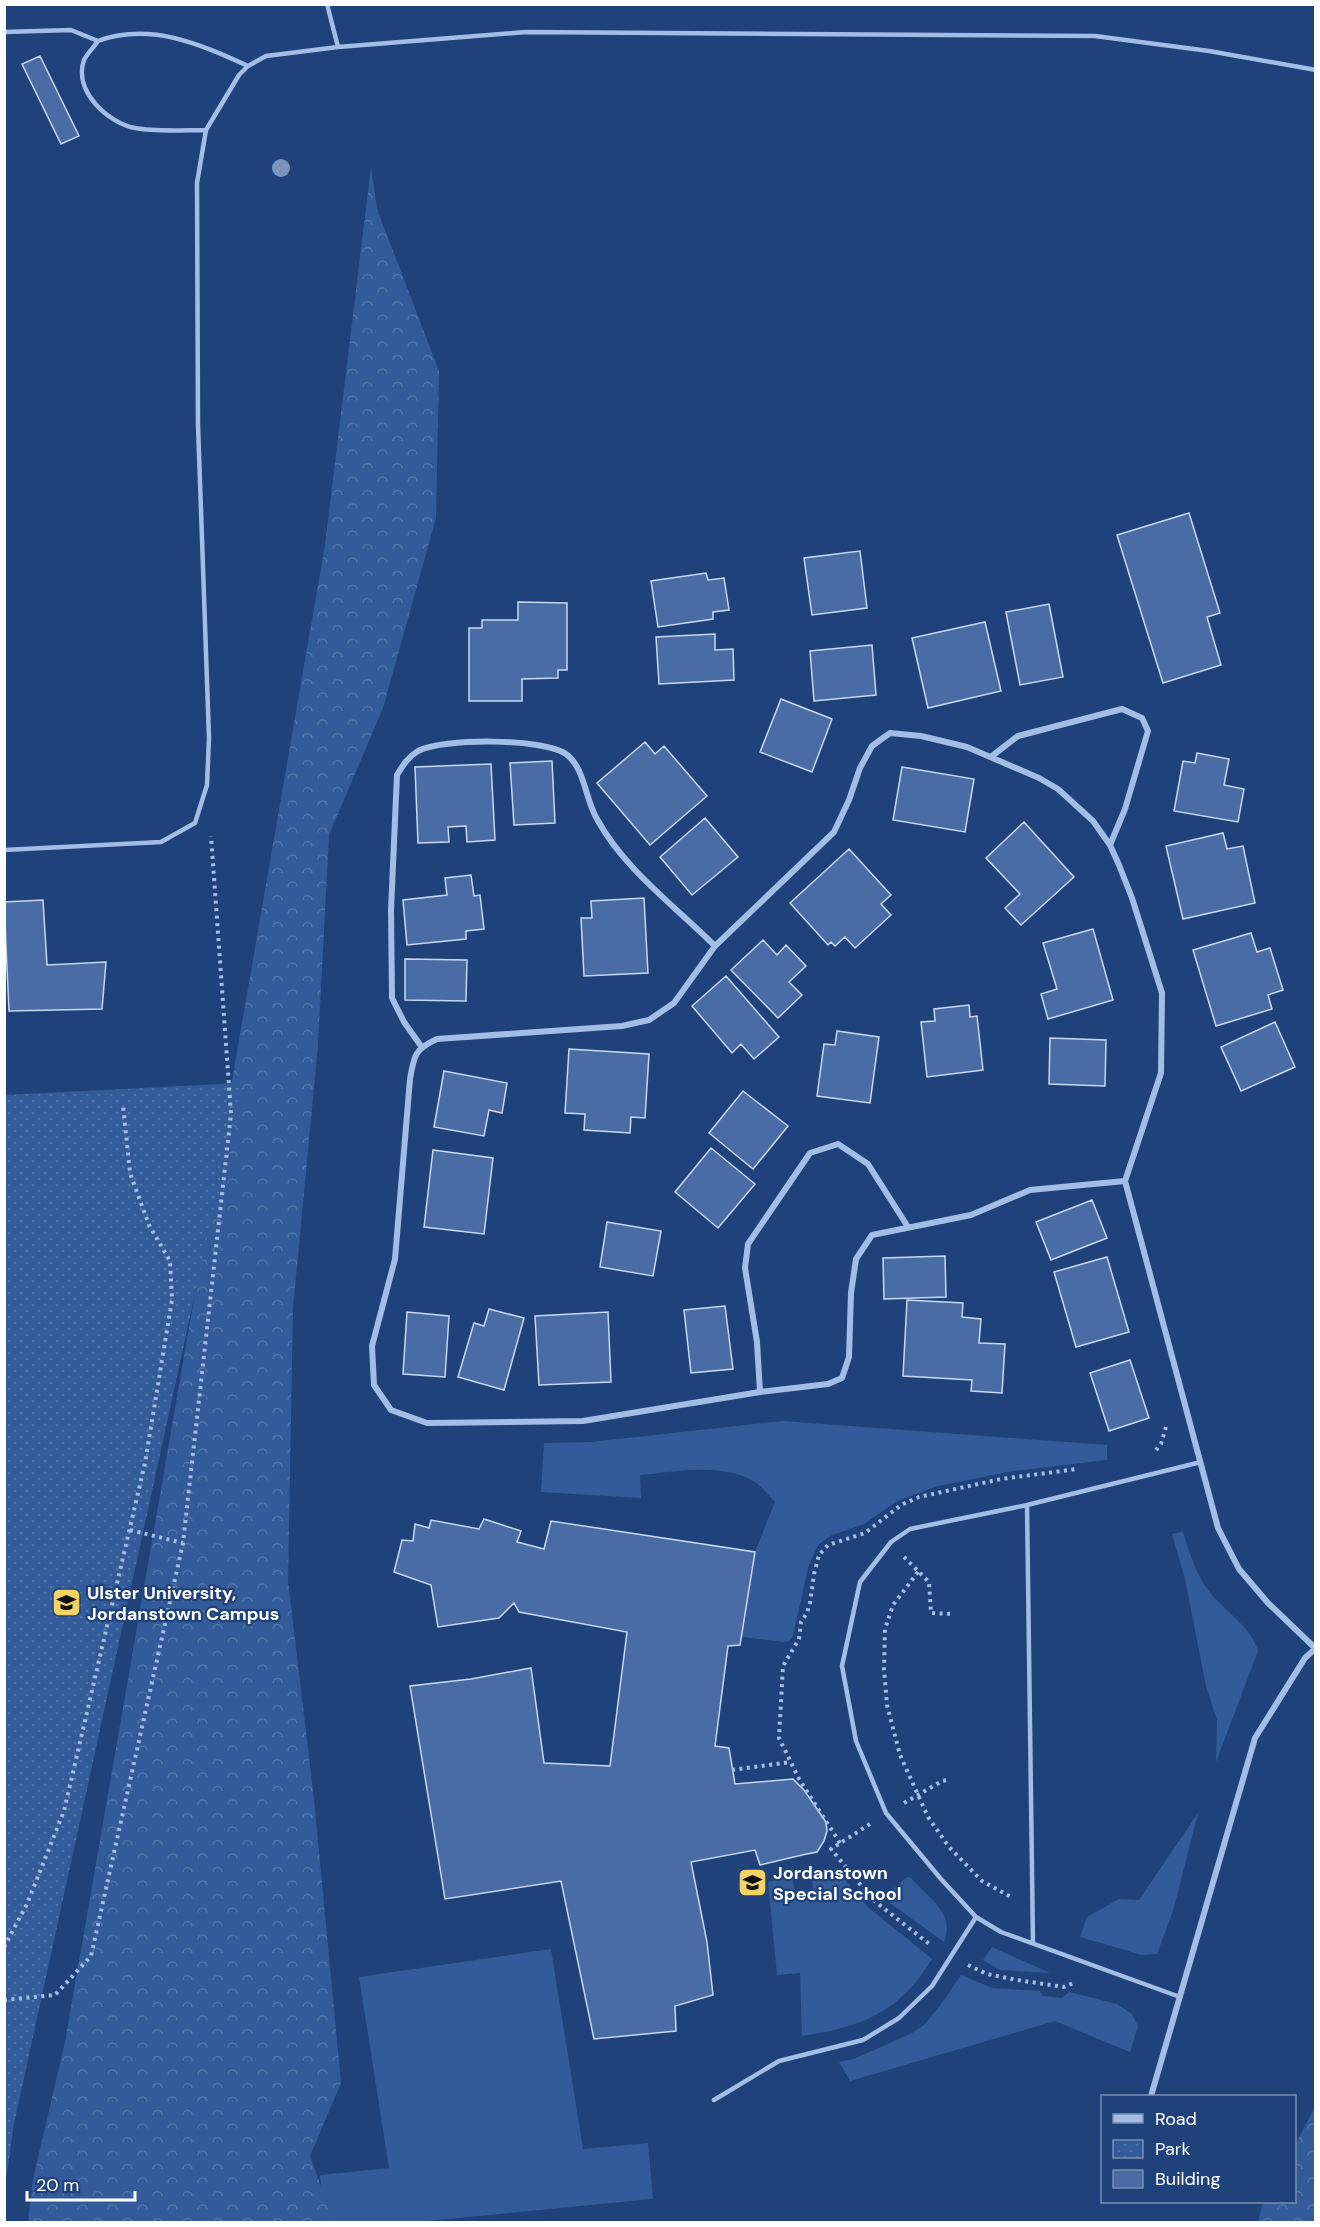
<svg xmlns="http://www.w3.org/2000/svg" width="1320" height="2227" viewBox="0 0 1320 2227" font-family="'DM Sans',sans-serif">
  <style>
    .grass { fill: #335b99 }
    .forest { fill: url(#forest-crowns) }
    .park { fill: url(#park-dots) }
    .building { fill: #496ca4; stroke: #c6d8f5; stroke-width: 1.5 }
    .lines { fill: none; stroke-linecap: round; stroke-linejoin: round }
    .path { stroke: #a2bde6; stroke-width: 4; stroke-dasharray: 3 4.5; stroke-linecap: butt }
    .service { stroke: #a2bde6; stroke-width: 4.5 }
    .minor { stroke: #a2bde6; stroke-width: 6 }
    .tree { fill: #7b94be }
    .labels { text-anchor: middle; stroke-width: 4.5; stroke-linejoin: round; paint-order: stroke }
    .poi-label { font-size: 18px; font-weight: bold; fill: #fff; stroke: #20427b; text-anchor: start }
  </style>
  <defs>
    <pattern id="forest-crowns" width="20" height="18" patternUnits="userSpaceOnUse" patternTransform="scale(1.5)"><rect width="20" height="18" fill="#335b99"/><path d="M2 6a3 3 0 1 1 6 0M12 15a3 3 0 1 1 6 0" fill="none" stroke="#5274a8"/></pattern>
    <pattern id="park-dots" width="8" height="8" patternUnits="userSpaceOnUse" patternTransform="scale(1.5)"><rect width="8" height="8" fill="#335b99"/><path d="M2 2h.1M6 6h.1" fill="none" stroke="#5274a8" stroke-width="1.8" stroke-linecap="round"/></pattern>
  </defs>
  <rect width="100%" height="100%" fill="#20427b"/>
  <path class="grass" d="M783,1421l324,24v15l-94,11 -75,15 -41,15 -33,23 -32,11 -14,10 -10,23 -15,68 -4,5 -4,1 -44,-5 14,-85 20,-50c-6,-7 -13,-15 -20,-20 -34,-20 -78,-10 -115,-7l1,23 -100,-6 3,-49 47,-1z
    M1183,1532c7,22 13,44 29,63 15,18 39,32 46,56l-42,111 1,-42 -11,-34 -21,-107 -13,-45z
    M1198,1813l-25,98 -16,43 -15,1 -62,-18 7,-20 32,-18 20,1z
    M814,1873h16l13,5 26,30 63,51c-32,53 -70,68 -130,77l-2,-63 -23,2 -9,-93 24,-6 3,16 18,-3 -1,-14z
    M907,1877l4,1c16,20 45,34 33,64l-61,-44z
    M992,1947l58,26 -50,-3 -17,-10z
    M551,1949l32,200 65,-6 5,56 -237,23h-91l-5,-47 69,-7 -30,-191z
    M961,1975l31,13 48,3 3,5 19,2 7,-6 48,12 15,10 6,12 -8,26 -75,-31 -205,60 -11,-19 15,-3 58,-26 12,-8 18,-22z"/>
  <path class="forest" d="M371,167l6,42 62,162 -3,147 -53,190 -54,127 -11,210 -25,263 -5,273 26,218 27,284 -31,73 24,66h-306l5,-43 32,-137 260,-1497z
    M1315,2107v115h-57l5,-20h31l1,-57z"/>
  <path class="park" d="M241,1083l-227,1041 -9,63v-1092z"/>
  <path class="building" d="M40,56l39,80 -18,8 -39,-80z
    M1189,513l31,100 -13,4 14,48 -58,18 -46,-148z
    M860,551l7,57 -55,7 -8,-57z
    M706,573l2,7 16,-2 5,32 -16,2v7l-55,8 -7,-46z
    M518,602l49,1v67h-9v8l-36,1v22h-53v-73h13v-8h36z
    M1049,604l14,73 -43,8 -14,-73z
    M985,622l16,69 -73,17 -16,-70z
    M715,634v16l18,-1 1,31 -75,4 -3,-47z
    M872,645l4,50 -62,6 -4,-50z
    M781,699l51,20 -20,53 -52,-20z
    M645,742l10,12 9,-8 43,50 -57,49 -53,-62z
    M1197,753l32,6 -5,26 20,4 -6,33 -64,-11 9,-50 12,2z
    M552,761l3,62 -41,2 -4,-62z
    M491,764l4,76 -28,2 -1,-16 -18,1 1,15 -31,1 -3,-76z
    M902,767l72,12 -9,53 -72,-12z
    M705,818l33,39 -46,38 -32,-38z
    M1024,822l50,55 -53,48 -16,-17 15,-14 -34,-36z
    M1223,833l4,16 16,-3 12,57 -72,16 -17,-73z
    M849,849l42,46 -10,9 10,11 -36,33 -10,-11 -10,9 -4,-4 -3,3 -38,-42z
    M471,875l3,21 6,-1 4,34 -18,2v8l-59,6 -4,-45 44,-5 -2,-17z
    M644,898l4,75 -64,3 -3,-58h11l-1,-17z
    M43,900l4,65 59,-3 -4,47 -93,2 -5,-109z
    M1093,929l20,71 -65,19 -7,-25 16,-5 -14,-46z
    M1251,933l6,19 13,-4 13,42 -15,5 4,14 -56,17 -23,-76z
    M763,940l14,15 9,-10 20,21 -17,16 13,13 -24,23 -47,-48z
    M405,959l62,1 -1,41 -61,-1z
    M726,976l53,61 -25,22 -13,-15 -9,9 -40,-47z
    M969,1005l1,12 7,-1 6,54 -56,7 -6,-55 14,-1 -1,-12z
    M1275,1022l20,45 -54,24 -20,-44z
    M837,1031l42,6 -9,66 -53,-7 7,-52 11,1z
    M1050,1038l56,2 -1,46 -56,-2z
    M569,1049l80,5 -4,64 -14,-1 -1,16 -46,-3 1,-16 -20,-1z
    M444,1071l63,12 -5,30 -13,-3 -5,26 -50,-9z
    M743,1091l45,35 -35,43 -44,-36z
    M711,1148l44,36 -37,44 -43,-36z
    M433,1150l60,8 -9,76 -60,-7z
    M1092,1200l15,38 -56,22 -15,-38z
    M607,1222l54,9 -8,45 -53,-9z
    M945,1256l1,41 -62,2 -1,-41z
    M1107,1257l22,75 -53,15 -22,-75z
    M907,1300l56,3 -1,14 19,2 -2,24 26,1 -3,49 -31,-2 1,-11 -69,-4z
    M725,1306l8,63 -42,4 -7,-63z
    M489,1309l35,9 -20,72 -46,-13 16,-54 10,3z
    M407,1312l42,4 -4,61 -42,-3z
    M608,1312l3,70 -72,3 -4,-69z
    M1130,1360l19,58 -40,13 -19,-58z
    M484,1519l37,12 -4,11 27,7 7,-28 204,31 -15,93 -12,1 -13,100 14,2 6,36 58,-5 11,11 22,32 1,9 -3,10 -7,11 -15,3 -42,10 -5,-15 -64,12 16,80 6,53 -38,11 1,25 -82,8 -33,-158 -116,18 -35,-213 61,-7 60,-11 13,95 66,3 17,-134 -108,-20 -5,-9 -15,15 -61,9 -7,-42 -37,-13 8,-32 11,1 2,-17 14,4 2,-8 48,9z"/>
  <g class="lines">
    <path class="path" d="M1156,1450l5,-6 5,-17
      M130,1530l53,13
      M904,1557l25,25 2,31 22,1
      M918,1572l-25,33 -8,24 -1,40 3,36 13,50 28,62 21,30 33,34 29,16
      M732,1770l59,-8
      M904,1803l38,-22 6,-1
      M870,1824l-39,25 42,51 59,46
      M840,1843l-41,-64 -20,-41 4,-72 16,-27 2,-17 6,-9 3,-10 4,-29 5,-19 9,-10 37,-12 36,-28 18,-8 82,-18 76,-10
      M4,1947l23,-43 37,-93 81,-348 27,-163 -2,-39 -21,-36 -19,-52 -7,-68
      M968,1965l19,9 30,6 47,7 12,-5
      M4,2000l51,-5 36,-39 92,-413 48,-429 -20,-278"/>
    <path class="service" d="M327,4l11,43
      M4,32l67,-2 27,11c52,-19 102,3 150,25
      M98,41c-4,6 -11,13 -14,19 -11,31 24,63 51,68 20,4 50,2 71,2
      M4,850l157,-8 34,-19 12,-38 2,-47 -11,-313 -1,-242 9,-53 33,-55 9,-9 18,-10 72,-9 188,-15 569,4 114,15 107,19
      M1027,1505l6,438
      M1180,1997l-179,-65 -25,-15 -35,-38 -55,-66 -30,-72 -14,-75 18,-84 31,-40 19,-13 117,-24 174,-43
      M714,2100l65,-39 84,-21 36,-22 33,-32 44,-69"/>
    <path class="minor" d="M992,756l26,-20 104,-27 20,9 6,13 -23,78 -15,36
      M421,1046l-17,-24 -12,-24 -1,-88 6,-135c6,-10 11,-18 21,-24 24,-13 126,-13 148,3 19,14 19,45 31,65 27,50 78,87 118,127
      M1125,1181l-95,9 -59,25 -99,20 -16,24 -5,34 -2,64 -7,21 -14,6 -68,8 -177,29 -156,2 -36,-13 -17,-25 -2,-39 23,-87 15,-180c4,-24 5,-30 27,-40l185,-13 27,-6 25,-17 41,-57 119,-114 15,-32 11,-32 12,-22 18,-13 31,3 46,11 72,31 19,11 35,32 17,24 9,20 13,33 30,95 -1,80 -36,108 93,347 21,41 29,34 47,45
      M760,1392l-3,-50 -12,-74 3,-24 62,-91 28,-9 30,20 40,63
      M1151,2096l104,-358 50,-80 11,-10"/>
  </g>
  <circle class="tree" cx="281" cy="168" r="9"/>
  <defs>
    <symbol id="university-square" viewBox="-11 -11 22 22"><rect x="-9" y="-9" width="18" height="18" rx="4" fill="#f3d363" stroke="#20427b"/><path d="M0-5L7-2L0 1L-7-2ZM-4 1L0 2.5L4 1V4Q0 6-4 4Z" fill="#111"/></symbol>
    <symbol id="school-square" viewBox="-11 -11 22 22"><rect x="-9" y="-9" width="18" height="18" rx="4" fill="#f3d363" stroke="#20427b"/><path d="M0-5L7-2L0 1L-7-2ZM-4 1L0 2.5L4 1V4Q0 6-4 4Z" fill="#111"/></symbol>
  </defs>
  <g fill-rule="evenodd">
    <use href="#university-square" x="50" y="1586" width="33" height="33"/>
    <use href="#school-square" x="736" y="1866" width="33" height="33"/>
  </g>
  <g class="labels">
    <g class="poi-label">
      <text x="87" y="1599">Ulster University,<tspan x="87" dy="21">Jordanstown Campus</tspan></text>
      <text x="773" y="1879">Jordanstown<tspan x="773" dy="21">Special School</tspan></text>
    </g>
  </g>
  <rect width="1320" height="2227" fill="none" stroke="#ffffff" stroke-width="12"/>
  <rect x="1101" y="2095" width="195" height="108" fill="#20427b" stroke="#798eb0" stroke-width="1.5"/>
  <rect x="1113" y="2114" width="30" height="9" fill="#a2bde6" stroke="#798eb0" stroke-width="1.5"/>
  <text x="1155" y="2125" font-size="18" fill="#ffffff">Road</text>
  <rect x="1113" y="2140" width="30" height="18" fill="url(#park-dots)" stroke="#798eb0" stroke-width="1.5"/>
  <text x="1155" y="2155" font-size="18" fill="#ffffff">Park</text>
  <rect x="1113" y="2170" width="30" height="18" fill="#496ca4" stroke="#798eb0" stroke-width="1.5"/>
  <text x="1155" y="2185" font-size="18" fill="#ffffff">Building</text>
  <path d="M27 2191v9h108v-9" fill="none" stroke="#ffffff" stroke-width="3"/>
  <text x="36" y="2191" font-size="18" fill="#ffffff" stroke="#20427b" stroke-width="4.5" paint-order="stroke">20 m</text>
</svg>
